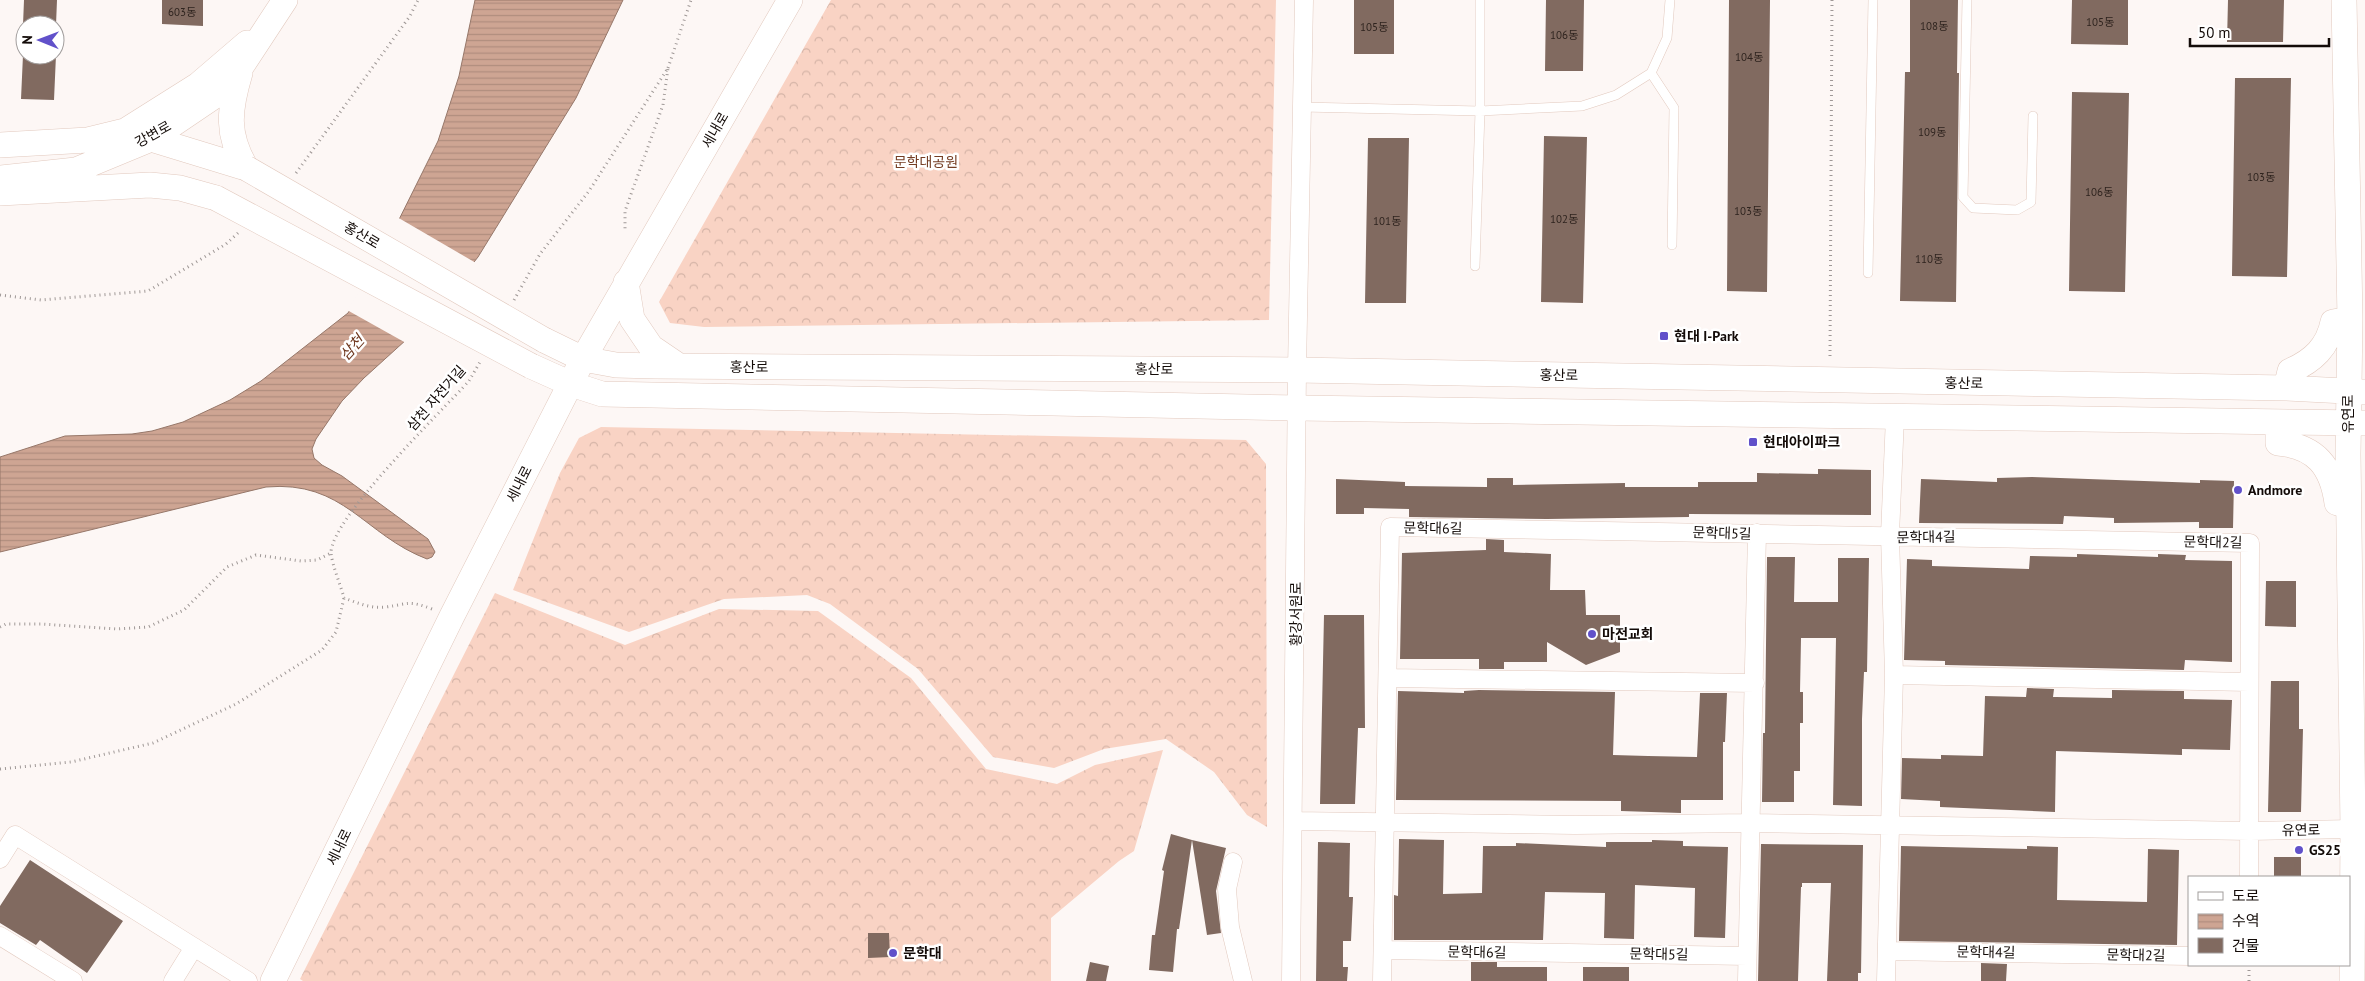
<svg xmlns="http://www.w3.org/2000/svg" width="2365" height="981" viewBox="0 0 2365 981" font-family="'PT Sans','Noto Sans KR',sans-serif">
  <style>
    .forest { fill: url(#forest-crowns) }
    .water { fill: url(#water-rules); stroke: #967769 }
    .pier { fill: #fdf7f5 }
    .building { fill: #816a60 }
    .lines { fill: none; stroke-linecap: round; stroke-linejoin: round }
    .lane-casing { stroke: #e2c9be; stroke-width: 10 }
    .street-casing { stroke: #e2c9be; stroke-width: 19 }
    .secondary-casing { stroke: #e2c9be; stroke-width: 26 }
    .path { stroke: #9f9896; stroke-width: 3; stroke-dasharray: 1 4; stroke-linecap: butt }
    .lane { stroke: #fff; stroke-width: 9 }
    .street { stroke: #fff; stroke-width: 18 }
    .secondary { stroke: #fff; stroke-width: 25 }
    .secondary-bridge-casing { stroke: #e2c9be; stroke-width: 26; stroke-linecap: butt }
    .secondary-bridge { stroke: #fff; stroke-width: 25 }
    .poi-dot { fill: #6151ca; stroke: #fff; stroke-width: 2 }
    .labels { text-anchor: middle; stroke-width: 5; stroke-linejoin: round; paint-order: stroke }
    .number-label { font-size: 11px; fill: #2e231e }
    .street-label { font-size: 14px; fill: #130b08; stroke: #fff }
    .park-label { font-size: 14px; fill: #753e24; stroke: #fff }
    .poi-label { font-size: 14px; font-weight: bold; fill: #130b08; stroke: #fff; text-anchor: start }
    .water-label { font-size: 15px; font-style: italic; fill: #6e371e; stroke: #fff }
  </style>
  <defs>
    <pattern id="forest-crowns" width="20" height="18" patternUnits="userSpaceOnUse" patternTransform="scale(1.25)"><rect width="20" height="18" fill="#f9d3c4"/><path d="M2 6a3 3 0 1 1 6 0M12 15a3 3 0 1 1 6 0" fill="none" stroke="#d5b4a7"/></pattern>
    <pattern id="water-rules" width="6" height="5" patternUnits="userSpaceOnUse" patternTransform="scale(1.25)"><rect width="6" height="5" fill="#cea593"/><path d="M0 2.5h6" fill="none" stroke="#b08d7d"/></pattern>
  </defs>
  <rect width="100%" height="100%" fill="#fdf7f5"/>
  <path class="forest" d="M831,0h445l-7,320 -565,7 -34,-4 -11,-21z
    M601,427l645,13 20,24 1,363 -20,-12 -33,-43 -48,-33 -62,10 -50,19 -61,-11 -75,-88 -88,-65 -23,-9 -83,4 -95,33 -116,-42 47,-117 19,-35z
    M495,593l130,52 94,-36 99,2 93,67 75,91 71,15 38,-19 68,-15 -29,101 -15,10 -68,57v63h-748l-3,-2z"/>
  <path class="water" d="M475,0h148l-47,98 -98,159 -50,63 -64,58 -22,23 -26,38 -4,10 2,9 8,7 20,11 86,63 7,13 -3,5 -5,2c-63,-24 -83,-79 -161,-72l-266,65v-95l65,-21 67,-2 20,-3 31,-9 47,-22 31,-19 87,-68 19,-29 71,-143 21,-65z"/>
  <path class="pier" d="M397,217l79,46 -46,59 -24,21 -59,-33 18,-27z"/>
  <path class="building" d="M24,0h33l-1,25h-33z
    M162,0h41v26l-41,-2z
    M1354,0h40v54h-40z
    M1546,0h38l-1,71h-38z
    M1729,0h41l-3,292 -40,-1z
    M1910,0h48l-1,73h2l-3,229 -56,-1 5,-229h5z
    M2072,0h56v45l-57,-1z
    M2228,0h56l-1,42h-56z
    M23,55h33l-2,45 -33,-1z
    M2235,78h56l-4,199 -55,-1z
    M2072,92l57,1 -4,199 -56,-1z
    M1544,136l43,1 -4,166 -42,-1z
    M1368,138h41l-3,165h-41z
    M1818,469l53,1v45l-182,-1v3l-142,2 -138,-2v-8l-45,-1v6h-28v-35l69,3v4l82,1v-9h26v7l112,-2v4h73v-5h59v-9l61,1z
    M2032,477l168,6v-3l34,1 -1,47h-34v-6l-85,1v-5l-50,-2 -1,8 -144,-1 2,-44 76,3v-4z
    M1486,539l18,1v12l47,2 -1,36h35l1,25h34v37l-34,13 -39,-23v20h-43v7h-25v-10h-79l2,-106 84,-3z
    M2077,554l81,3v-3l28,1 -1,5 47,1v101l-47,-2 -1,10 -239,-5v-4l-41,-1 3,-101 25,1v6l97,3 1,-13 47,1z
    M1767,557h28l-1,45h44v-44h31l-2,114h-3l-2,47v87l-29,-1 3,-167h-35l-1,54h3v31h-3v48h-6v31h-32l1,-69h2z
    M2266,581h30v46l-31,-1z
    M1324,615h40l1,113h-7l-3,76h-35z
    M2271,681h28v48h4l-2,83h-33z
    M2027,688l27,1 -1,8h3l56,1v-8l72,1v8l48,1 -2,50 -48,-1v6l-126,-4 -1,61 -115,-5v-6l-39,-2 1,-41 39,1v-4l42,1 2,-60 41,1z
    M1479,690l136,2 -2,63 35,1 49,1 3,-64h27l-2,49h-2v58h-42v13l-60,-2v-10l-225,-1 2,-109 66,2v-2z
    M1171,834l21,6 -13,89h-2l-4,43 -24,-2 3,-35h3l9,-64 -2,-1z
    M1399,839l45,1 -1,54 39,-1 1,-47h33v-3l90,4v-5h46v-2l31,1v5l45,1 -3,91 -31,-1 1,-49 -60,-3 -1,54 -30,-1 1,-45 -60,-1 -2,48h-149v-45l4,1z
    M1192,840l34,8 -10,43 5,42 -14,2z
    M1318,842l32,1 -1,54h4l-2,44h-8v26h5l-1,14h-31z
    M1761,844l102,1 -2,128h-3v8h-31l4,-98h-29v4h-1l-3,94h-40z
    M1901,846l126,3v-3l31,1 -1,53 90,2 1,-53 31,1 -2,95 -278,-4z
    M2274,857h27v20h-27z
    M30,860l93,61 -36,52 -47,-33 -4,5 -36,-22v-17z
    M868,933h21l1,24 -22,1z
    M1090,962l19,4 -3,15h-20z
    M1471,962h26v5h50v14h-76z
    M1981,963l26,1 -1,17h-25z
    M1583,967h46v14h-46z"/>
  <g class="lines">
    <defs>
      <path id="lane" d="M1967,0l-4,197 10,11 44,2 14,-8 2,-86
        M1651,73l23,35 -2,137
        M1302,107l178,4 102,-5 34,-11 35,-22 16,-35 3,-38
        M1475,266l5,-155v-111
        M1868,273l5,-273"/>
      <path id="street" d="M1894,675l355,7
        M1388,678l367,5
        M1294,821l281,4 176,-2 499,8 103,-2
        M0,859l15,-24 233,146
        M1233,862l-6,27 3,38 13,54
        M0,936l73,45
        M1383,950l364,6
        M1887,951l302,5
        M173,981l21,-34
        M1291,981l6,-611 7,-370
        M1382,981l8,-454 860,16 -1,334
        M1747,981l10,-448
        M1886,981l8,-306 -4,-140 5,-118"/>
      <path id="secondary" d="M2344,0l6,319 -2,135 5,375 -1,152
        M240,73c-11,37 -14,61 6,95
        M125,131l73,-46 49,-42
        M0,145l88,-5 37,-9 121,37
        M0,178l76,-8 75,-31 71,-48 19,-24 44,-67
        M0,193l150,-8 30,3 36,10
        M626,282l6,37 19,28 28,19
        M544,340l39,19 33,6 38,1 643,4 989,18 79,4
        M531,366l40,18 31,10 696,14 1067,15
        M2286,388l4,-17c23,-10 38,-24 43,-49l17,-3
        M2278,422v21c38,3 54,24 59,60l6,1
        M273,981l179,-365 131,-257 207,-359"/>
    </defs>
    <use href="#lane" class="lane-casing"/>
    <use href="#street" class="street-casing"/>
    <use href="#secondary" class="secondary-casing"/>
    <path class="path" d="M668,68l23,-68
      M296,173l114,-157 8,-16
      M0,295l41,5 107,-9 78,-47 12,-11
      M514,300l26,-46 49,-63 79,-123 -5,37 -38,106v19
      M1830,356l2,-356
      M432,609c-23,-9 -24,-5 -46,-2 -15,2 -28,-4 -42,-9 -3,-12 -12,-33 -13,-45 0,-35 111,-142 138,-172l11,-19
      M0,627l6,-3h35l76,5 31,-2 36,-17 43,-43 29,-12 45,6 16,-1 14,-7
      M0,769l71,-7 82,-19 83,-39 86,-54 14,-18 8,-34
      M2249,981v-16"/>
    <use href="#lane" class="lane"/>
    <use href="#street" class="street"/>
    <use href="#secondary" class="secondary"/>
    <defs>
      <path id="secondary-bridge" d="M246,168l298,172
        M216,198l315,168"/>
    </defs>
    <use href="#secondary-bridge" class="secondary-bridge-casing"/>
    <use href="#secondary-bridge" class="secondary-bridge"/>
  </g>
  <g class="poi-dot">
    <rect x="1659" y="331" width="10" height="10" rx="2.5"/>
    <rect x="1748" y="437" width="10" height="10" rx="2.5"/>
    <circle cx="2238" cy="490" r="5"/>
    <circle cx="1592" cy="634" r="5"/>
    <circle cx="2299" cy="850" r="5"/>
    <circle cx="893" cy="953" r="5"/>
  </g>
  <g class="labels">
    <g class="number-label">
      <text x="182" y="16">603동</text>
      <text x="2100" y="26">105동</text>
      <text x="1934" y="30">108동</text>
      <text x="1374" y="31">105동</text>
      <text x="1564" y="39">106동</text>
      <text x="1749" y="61">104동</text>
      <text x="1932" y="136">109동</text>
      <text x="2261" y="181">103동</text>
      <text x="2099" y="196">106동</text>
      <text x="1748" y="215">103동</text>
      <text x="1564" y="223">102동</text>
      <text x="1387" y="225">101동</text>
      <text x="1929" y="263">110동</text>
    </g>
    <g class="street-label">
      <text transform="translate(715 130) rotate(-60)" y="5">세내로</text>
      <text transform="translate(153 134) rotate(-29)" y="5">강변로</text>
      <text transform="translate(362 235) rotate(30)" y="5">홍산로</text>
      <text x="749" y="372">홍산로</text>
      <text x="1154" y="374">홍산로</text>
      <text transform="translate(1559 375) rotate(1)" y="5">홍산로</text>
      <text transform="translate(1964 383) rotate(1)" y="5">홍산로</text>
      <text transform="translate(436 398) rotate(-49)" y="5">삼천 자전거길</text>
      <text transform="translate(2348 414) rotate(-90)" y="5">유연로</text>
      <text transform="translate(519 484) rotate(-63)" y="5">세내로</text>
      <text transform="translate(1433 528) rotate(1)" y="5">문학대6길</text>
      <text transform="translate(1722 533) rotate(2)" y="5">문학대5길</text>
      <text transform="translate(1926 537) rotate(-1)" y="5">문학대4길</text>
      <text transform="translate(2213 542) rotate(1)" y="5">문학대2길</text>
      <text transform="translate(1296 614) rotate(-90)" y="5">황강서원로</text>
      <text transform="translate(2301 830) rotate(-1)" y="5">유연로</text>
      <text transform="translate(339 847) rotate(-64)" y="5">세내로</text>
      <text transform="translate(1477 952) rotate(1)" y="5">문학대6길</text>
      <text transform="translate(1986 952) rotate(1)" y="5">문학대4길</text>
      <text transform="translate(1659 954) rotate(1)" y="5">문학대5길</text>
      <text transform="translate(2136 955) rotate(1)" y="5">문학대2길</text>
    </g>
    <g class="park-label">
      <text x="926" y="167">문학대공원</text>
    </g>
    <g class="poi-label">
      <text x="1674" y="341">현대 I-Park</text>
      <text x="1763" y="447">현대아이파크</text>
      <text x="2248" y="495">Andmore</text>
      <text x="1602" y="639">마전교회</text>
      <text x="2309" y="855">GS25</text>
      <text x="903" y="958">문학대</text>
    </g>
    <g class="water-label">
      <text transform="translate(352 348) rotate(-48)" y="5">삼천</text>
    </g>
  </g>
  <rect x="2188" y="876" width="162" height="90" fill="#ffffff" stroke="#a19d9c"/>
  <rect x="2198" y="892" width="25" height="8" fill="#ffffff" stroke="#a19d9c"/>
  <text x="2232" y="901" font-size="15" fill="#130b08">도로</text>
  <rect x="2198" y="914" width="25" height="15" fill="url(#water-rules)" stroke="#a19d9c"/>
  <text x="2232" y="926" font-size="15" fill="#130b08">수역</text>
  <rect x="2198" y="938" width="25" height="15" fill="#816a60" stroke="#a19d9c"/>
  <text x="2232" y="951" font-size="15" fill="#130b08">건물</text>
  <g transform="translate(40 40) rotate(271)"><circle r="24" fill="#ffffff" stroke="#a19d9c"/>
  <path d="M0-4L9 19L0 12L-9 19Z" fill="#6151ca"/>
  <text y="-8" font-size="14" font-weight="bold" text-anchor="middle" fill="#130b08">N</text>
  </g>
  <path d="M2190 38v8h139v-8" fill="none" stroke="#130b08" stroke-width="2.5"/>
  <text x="2198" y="38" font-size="15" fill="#130b08" stroke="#ffffff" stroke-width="4" paint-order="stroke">50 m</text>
</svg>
